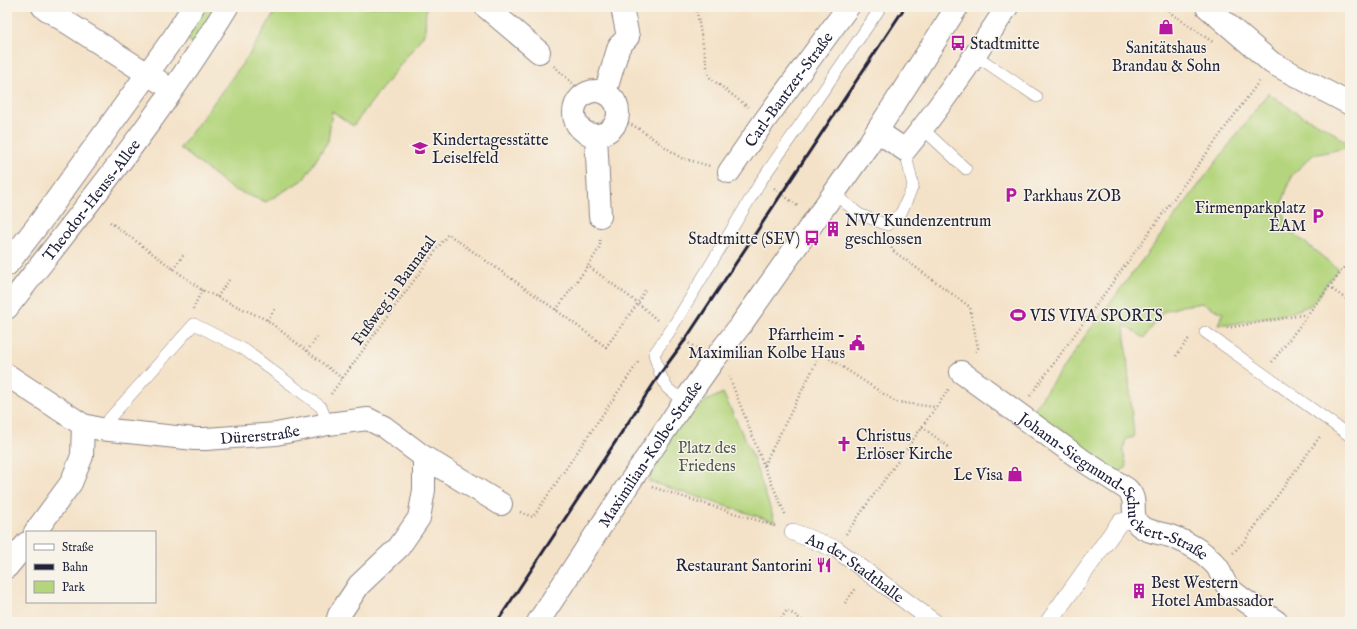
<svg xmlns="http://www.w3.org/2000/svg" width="1357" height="629" viewBox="0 0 1357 629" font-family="'IM FELL English',serif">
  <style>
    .green { fill: #b4d57d; stroke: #6b7c5c }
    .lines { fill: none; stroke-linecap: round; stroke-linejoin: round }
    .service-casing { stroke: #8b8282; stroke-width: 12 }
    .pedestrian-casing { stroke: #8b8282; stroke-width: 18 }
    .minor-casing { stroke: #8b8282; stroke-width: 24 }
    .path { stroke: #8b8282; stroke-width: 2.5; stroke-dasharray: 1 3; stroke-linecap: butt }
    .service { stroke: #fff; stroke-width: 11 }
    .pedestrian { stroke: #fff; stroke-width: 17 }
    .minor { stroke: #fff; stroke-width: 22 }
    .rail { stroke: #22223b; stroke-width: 3 }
    .labels { text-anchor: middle; stroke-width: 3; stroke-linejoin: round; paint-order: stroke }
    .poi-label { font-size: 16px; fill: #22223b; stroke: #f7f3e8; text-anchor: start }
    .street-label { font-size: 16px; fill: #22223b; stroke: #f7f3e8 }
    .park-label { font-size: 16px; fill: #4e584f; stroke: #f7f3e8 }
  </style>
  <rect width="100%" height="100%" fill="#f7f3e8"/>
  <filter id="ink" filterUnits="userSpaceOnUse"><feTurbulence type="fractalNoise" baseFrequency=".025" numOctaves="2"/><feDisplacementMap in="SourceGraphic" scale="8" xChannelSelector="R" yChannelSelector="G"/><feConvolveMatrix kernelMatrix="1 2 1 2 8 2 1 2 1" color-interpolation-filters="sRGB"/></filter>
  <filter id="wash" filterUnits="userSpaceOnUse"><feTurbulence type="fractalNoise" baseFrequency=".012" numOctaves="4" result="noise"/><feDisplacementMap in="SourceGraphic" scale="16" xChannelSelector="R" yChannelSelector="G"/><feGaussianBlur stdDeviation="0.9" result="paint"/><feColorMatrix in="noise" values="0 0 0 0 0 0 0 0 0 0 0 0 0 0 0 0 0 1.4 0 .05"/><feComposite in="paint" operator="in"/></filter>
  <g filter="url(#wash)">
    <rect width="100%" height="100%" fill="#f4e2c8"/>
    <path class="green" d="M204,7h14l-24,37 -10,-7z
      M278,7h148l-1,26 -72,93 -21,-15 -4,30 -24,38 -38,23 -34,-13 -52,-41 71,-96z
      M1268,93l29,20 33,17 20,15v2l-37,8 -21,20 -10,28 6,26 50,40 -12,15 -6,11 -9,10 -24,9 -21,3 -33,7h-15l5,-11 -21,-10 -20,3 -19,6 -19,26 -20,-13 10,112 -8,2 -3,12 4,16 -14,9 -80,-66 55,-78z
      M723,393l28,59 24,70 -127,-41 25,-50 33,-30z"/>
  </g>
  <g filter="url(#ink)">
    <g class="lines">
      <defs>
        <path id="service" d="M975,55l62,42
          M923,129l43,40
          M834,194l25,20 28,11 14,-12 12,-27 -8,-36
          M1205,332l145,104
          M684,402l-17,-14 -7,-14 -6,-20 16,-23 91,-150 120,-174
          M100,429l94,-105 51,26 76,57 7,17"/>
        <g id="pedestrian">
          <path id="s1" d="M793,532l43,17 98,73"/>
          <path d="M1050,622v-2l70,-98 16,-3"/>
        </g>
        <g id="minor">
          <path d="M43,7l117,75"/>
          <path d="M486,7l53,45"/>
          <path d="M1207,7l65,56 78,41"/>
          <circle cx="596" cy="113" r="22"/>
          <path d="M605,93l14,-47 9,-9 -6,-30"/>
          <path d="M877,131l28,19c37,-45 70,-94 102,-143"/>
          <path d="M596,135l4,81"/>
          <path id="s2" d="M729,172l36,-52 83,-113"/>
          <path d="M7,265l34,-44 133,-184 19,-30"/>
          <path id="s3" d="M7,308c76,-98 155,-194 220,-301"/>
          <path id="s4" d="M961,372l121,88 45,29c13,12 1,25 12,36 8,7 21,8 31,11 12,4 23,10 33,17 4,4 12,10 15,15 4,7 5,15 12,21 14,13 32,22 47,33"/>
          <path id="s5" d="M7,375l76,50 17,4 95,10h11l70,-5 52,-10 40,-5 16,8 40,30 77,47"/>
          <path d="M35,532l36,-49 11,-27 1,-31"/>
          <path d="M7,567l20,-24"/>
          <path d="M337,622l2,-7 20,-30 40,-38 20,-29 5,-28v-33"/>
          <path id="s6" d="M538,622l94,-143 52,-77 29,-41 27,-35 128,-181 89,-138"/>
        </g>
      </defs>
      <use href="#service" class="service-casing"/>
      <use href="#pedestrian" class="pedestrian-casing"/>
      <use href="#minor" class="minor-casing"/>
      <path class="path" d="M696,7l13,70 39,30
        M1162,7l52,36
        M554,66l30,28
        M617,118l21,10 43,30 29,8
        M774,188l25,19
        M110,222l92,68 65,30 76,59
        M600,236v11l-12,19 50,37 19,17
        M890,240l2,10 78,57 8,41 -4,6
        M173,269l12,-16
        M1329,287l21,15
        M217,297l12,-17
        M193,309l9,-19
        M556,310l32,-44
        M267,320l8,-11
        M1227,328l81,-14 42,-54
        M682,339l14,9
        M307,351l11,-15
        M1176,356l14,-19
        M1272,362l36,-47
        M729,376l35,90 22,50
        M331,394l117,-160 108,76 50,37 32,-44 7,-13
        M1030,396l230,-316
        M922,427l27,20
        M764,465l57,-112 75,49 39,5
        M652,487l123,39
        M520,512l13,5 106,-156
        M846,534l103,-145
        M1233,553l11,-11 77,-107
        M845,603l12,-16
        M779,622l8,-12 18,12"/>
      <use href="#service" class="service"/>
      <use href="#pedestrian" class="pedestrian"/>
      <use href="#minor" class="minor"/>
      <path class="rail" d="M497,622l163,-248 25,-34 220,-333"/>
    </g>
  </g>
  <defs>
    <symbol id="shop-bare" viewBox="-9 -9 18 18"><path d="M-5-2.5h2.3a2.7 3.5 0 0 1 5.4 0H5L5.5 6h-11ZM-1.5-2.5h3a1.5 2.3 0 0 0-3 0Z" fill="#b5179e" stroke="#f7f3e8" stroke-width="2.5" paint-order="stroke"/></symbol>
    <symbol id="bus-bare" viewBox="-9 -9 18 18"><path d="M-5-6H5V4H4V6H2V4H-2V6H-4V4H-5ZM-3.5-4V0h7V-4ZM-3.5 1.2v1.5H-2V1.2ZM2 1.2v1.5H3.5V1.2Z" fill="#b5179e" stroke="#f7f3e8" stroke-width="2.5" paint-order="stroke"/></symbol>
    <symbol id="school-bare" viewBox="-9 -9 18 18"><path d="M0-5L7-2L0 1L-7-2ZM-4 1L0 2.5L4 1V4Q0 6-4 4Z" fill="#b5179e" stroke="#f7f3e8" stroke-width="2.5" paint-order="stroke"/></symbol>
    <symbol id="parking-bare" viewBox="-9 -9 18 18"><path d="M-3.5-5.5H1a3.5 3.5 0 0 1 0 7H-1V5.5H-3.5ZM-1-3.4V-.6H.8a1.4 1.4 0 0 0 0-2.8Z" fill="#b5179e" stroke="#f7f3e8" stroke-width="2.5" paint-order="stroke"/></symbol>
    <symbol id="building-bare" viewBox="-9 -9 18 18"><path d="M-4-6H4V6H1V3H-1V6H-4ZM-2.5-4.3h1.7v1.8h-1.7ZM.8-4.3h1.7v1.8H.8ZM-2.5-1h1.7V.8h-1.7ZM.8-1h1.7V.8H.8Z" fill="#b5179e" stroke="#f7f3e8" stroke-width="2.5" paint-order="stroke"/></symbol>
    <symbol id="stadium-bare" viewBox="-9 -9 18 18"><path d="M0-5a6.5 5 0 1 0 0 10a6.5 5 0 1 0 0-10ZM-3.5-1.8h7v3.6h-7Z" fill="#b5179e" stroke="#f7f3e8" stroke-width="2.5" paint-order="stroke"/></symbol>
    <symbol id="civic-bare" viewBox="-9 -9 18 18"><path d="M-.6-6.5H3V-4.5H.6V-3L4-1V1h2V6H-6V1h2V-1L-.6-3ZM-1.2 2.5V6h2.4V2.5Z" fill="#b5179e" stroke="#f7f3e8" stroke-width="2.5" paint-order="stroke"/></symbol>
    <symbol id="church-bare" viewBox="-9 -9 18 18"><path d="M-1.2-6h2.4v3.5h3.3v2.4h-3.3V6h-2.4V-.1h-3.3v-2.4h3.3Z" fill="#b5179e" stroke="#f7f3e8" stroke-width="2.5" paint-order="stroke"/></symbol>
    <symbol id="restaurant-bare" viewBox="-9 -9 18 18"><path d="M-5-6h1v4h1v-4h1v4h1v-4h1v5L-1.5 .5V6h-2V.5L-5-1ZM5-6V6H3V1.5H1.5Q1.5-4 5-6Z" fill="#b5179e" stroke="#f7f3e8" stroke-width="2.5" paint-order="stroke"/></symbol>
  </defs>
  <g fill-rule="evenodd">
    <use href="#shop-bare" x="1155" y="16" width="22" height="22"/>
    <use href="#bus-bare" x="947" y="32" width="22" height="22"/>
    <use href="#school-bare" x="409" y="137" width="22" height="22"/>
    <use href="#parking-bare" x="1000" y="184" width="22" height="22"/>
    <use href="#parking-bare" x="1307" y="205" width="22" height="22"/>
    <use href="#building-bare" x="822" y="218" width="22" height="22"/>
    <use href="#bus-bare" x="801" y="227" width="22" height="22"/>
    <use href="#stadium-bare" x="1007" y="304" width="22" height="22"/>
    <use href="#civic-bare" x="846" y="332" width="22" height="22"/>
    <use href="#church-bare" x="833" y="433" width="22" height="22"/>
    <use href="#shop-bare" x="1004" y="463" width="22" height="22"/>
    <use href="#restaurant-bare" x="813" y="554" width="22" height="22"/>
    <use href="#building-bare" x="1128" y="580" width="22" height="22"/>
  </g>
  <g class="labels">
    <g class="poi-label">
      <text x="970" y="49">Stadtmitte</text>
      <text x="1166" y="53" text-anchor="middle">Sanitätshaus<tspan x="1166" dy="18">Brandau &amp; Sohn</tspan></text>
      <text x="432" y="145">Kindertagesstätte<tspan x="432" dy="18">Leiselfeld</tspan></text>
      <text x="1023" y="201">Parkhaus ZOB</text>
      <text x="1306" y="213" text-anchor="end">Firmenparkplatz<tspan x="1306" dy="18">EAM</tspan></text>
      <text x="845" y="226">NVV Kundenzentrum<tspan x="845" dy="18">geschlossen</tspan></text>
      <text x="800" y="244" text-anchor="end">Stadtmitte (SEV)</text>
      <text x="1030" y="321">VIS VIVA SPORTS</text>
      <text x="845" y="340" text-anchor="end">Pfarrheim -<tspan x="845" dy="18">Maximilian Kolbe Haus</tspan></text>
      <text x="856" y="441">Christus<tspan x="856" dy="18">Erlöser Kirche</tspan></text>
      <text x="1003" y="480" text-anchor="end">Le Visa</text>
      <text x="812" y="571" text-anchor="end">Restaurant Santorini</text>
      <text x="1151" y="588">Best Western<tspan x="1151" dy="18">Hotel Ambassador</tspan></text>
    </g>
    <g class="street-label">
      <text dy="6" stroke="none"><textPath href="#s2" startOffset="102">Carl-Bantzer-Straße</textPath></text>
      <text dy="6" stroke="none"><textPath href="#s3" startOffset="137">Theodor-Heuss-Allee</textPath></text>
      <text transform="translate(393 290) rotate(-54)" y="6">Fußweg in Baunatal</text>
      <text dy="6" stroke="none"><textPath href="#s5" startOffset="269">Dürerstraße</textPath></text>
      <text dy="6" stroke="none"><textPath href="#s6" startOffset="202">Maximilian-Kolbe-Straße</textPath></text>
      <text dy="6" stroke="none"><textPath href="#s4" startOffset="196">Johann-Siegmund-Schuckert-Straße</textPath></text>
      <text dy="6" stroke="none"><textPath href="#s1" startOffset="72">An der Stadthalle</textPath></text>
    </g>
    <g class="park-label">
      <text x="707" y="453">Platz des<tspan x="707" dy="18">Friedens</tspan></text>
    </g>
  </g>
  <rect width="1357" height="629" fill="none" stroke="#f7f3e8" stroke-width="24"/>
  <rect x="26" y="531" width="130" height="72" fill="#f7f3e8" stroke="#a29fa3"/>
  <rect x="34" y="544" width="20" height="6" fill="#ffffff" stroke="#a29fa3"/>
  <text x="62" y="551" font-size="12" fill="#22223b">Straße</text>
  <rect x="34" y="564" width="20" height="6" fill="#22223b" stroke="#a29fa3"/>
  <text x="62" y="571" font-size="12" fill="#22223b">Bahn</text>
  <rect x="34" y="581" width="20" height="12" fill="#b4d57d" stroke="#a29fa3"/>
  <text x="62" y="591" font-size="12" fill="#22223b">Park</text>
</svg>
